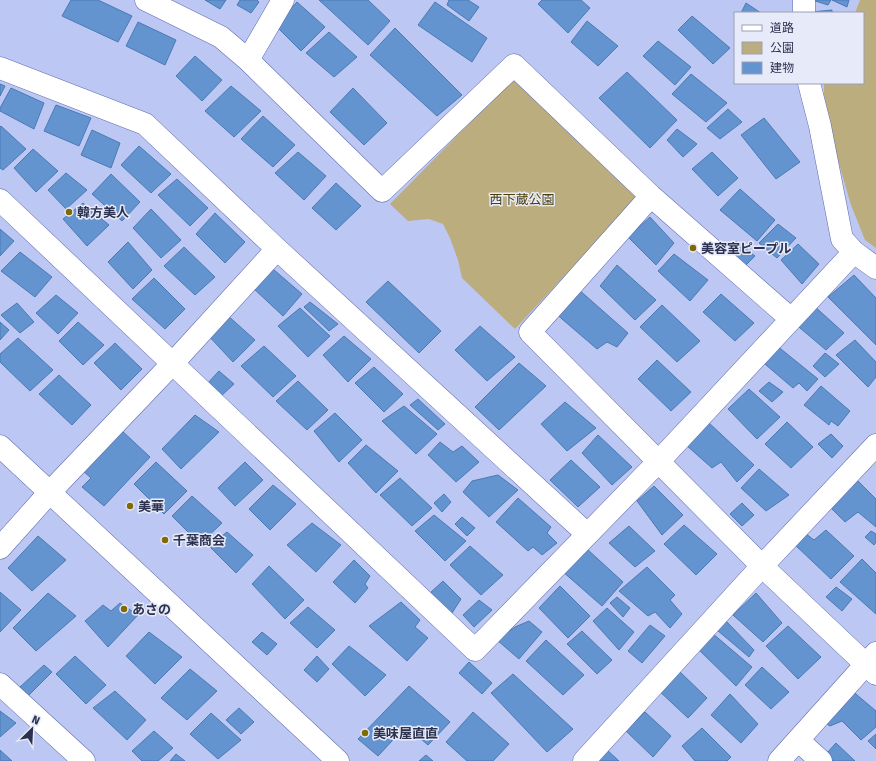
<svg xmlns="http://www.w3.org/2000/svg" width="876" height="761" viewBox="0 0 876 761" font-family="'Fira Sans','Noto Sans JP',sans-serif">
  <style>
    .green { fill: #bbad7e }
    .building { fill: #6394d0; stroke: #4a7ab4 }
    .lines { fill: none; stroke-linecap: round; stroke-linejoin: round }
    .minor-casing { stroke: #606caf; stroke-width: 23 }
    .tertiary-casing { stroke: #606caf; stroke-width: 23 }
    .minor { stroke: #fff; stroke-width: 22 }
    .tertiary { stroke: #fff; stroke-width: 22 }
    .poi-dot { fill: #806a02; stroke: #e6eaf9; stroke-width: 1.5 }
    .labels { text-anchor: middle; stroke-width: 3; stroke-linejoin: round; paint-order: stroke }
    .park-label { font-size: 13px; fill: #4b3f0c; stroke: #e6eaf9 }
    .poi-label { font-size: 13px; font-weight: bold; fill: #2b314e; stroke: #e6eaf9; text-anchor: start }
  </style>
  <rect width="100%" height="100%" fill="#bdc7f3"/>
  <path class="green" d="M860,0h16v248l-11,-8 -14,-35 -20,-69 -7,-42v-11h39v-70h-8z
    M514,78l126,117 -125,134 -53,-51 -4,-18 -8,-22 -7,-14 -14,-5 -21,2 -18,-17z"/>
  <path class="building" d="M71,0h27l34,16 -14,26 -56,-26z
    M205,0h21l-6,9z
    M240,0h17l2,2 -8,11 -14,-8z
    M319,0h49l22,21 -22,24z
    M449,0h19l11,7 -10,14 -22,-16z
    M542,0h39l9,8 -22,25 -30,-29z
    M812,0h19l-3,5z
    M832,0h17l-2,7z
    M297,2l28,25 -24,24 -26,-26z
    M435,2l52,36 -15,24 -54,-37z
    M746,3l15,10h-20z
    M832,10v3h-21v-1z
    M692,16l38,32 -17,16 -35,-34z
    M587,21l31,25 -20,20 -27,-24z
    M138,22l38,18 -11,25 -39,-19z
    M395,28l67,67 -25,21 -67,-61z
    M329,32l28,25 -23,20 -28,-24z
    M658,41l33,26 -16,18 -32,-29z
    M195,56l27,24 -20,21 -26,-25z
    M627,72l50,48 -27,28 -51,-50z
    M691,74l36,29 -21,19 -34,-28z
    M0,84l5,2 -5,10z
    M231,86l30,25 -27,26 -29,-26z
    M11,88l33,15 -10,26 -34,-18v-3z
    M353,88l34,35 -23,22 -34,-33z
    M56,105l35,13 -12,28 -35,-15z
    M728,109l14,13 -22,17 -13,-11z
    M263,116l32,29 -22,22 -32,-28z
    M764,118l36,44 -24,17 -35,-44z
    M1,126l25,23 -23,21 -3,-2v-41z
    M677,129l20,15 -14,13 -16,-17z
    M92,130l28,13 -9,25 -30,-13z
    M139,146l32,28 -20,19 -30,-28z
    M33,149l25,22 -22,21 -22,-24z
    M298,152l28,24 -22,24 -29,-27z
    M712,152l26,26 -20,18 -26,-27z
    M66,173l21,17 -21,19 -18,-19z
    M111,174l29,28 -18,19 -30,-27z
    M177,179l31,29 -18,18 -32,-31z
    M336,183l25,23 -25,24 -24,-22z
    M740,189l35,31 -18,21 -37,-31z
    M83,203l26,22 -22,21 -24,-27z
    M151,209l30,31 -20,18 -28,-30z
    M215,213l30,29 -20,21 -29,-29z
    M650,217l24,26 -18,22 -28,-28z
    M778,224l18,14 -19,20 -18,-15z
    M0,229l14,12 -14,15z
    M736,241l19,15 -12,12 -18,-14z
    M128,242l24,28 -19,19 -25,-27z
    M798,244l21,20 -17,20 -21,-24z
    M184,247l31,30 -20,18 -31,-29z
    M20,252l32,25 -17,20 -34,-26z
    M674,254l34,26 -18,21 -32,-30z
    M617,265l39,35 -21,20 -35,-34z
    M273,269l29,25 -19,22 -30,-28z
    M854,275l22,23v47l-48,-48z
    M154,278l31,31 -20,20 -33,-30z
    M388,281l53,50 -22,22 -53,-51z
    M578,289l50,44 -11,14 -10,-5 -10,7 -42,-36z
    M721,294l33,29 -19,18 -32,-29z
    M56,295l22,18 -20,21 -22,-21z
    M310,302l28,22 -9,7 -25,-24z
    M17,303l17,19 -14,11 -19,-18z
    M812,304l32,29 -18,17 -33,-28z
    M662,305l38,36 -23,21 -37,-35z
    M300,308l30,28 -22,21 -30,-31z
    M226,314l29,26 -22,22 -27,-29z
    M0,322l9,8 -9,10z
    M78,322l26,23 -21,20 -24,-24z
    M480,326l35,31 -28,24 -32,-31z
    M344,336l27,23 -23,23 -25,-27z
    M18,338l35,32 -23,21 -30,-29v-8z
    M855,340l21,22v15l-8,10 -32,-32z
    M115,343l27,26 -21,21 -27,-27z
    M776,345l42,34 -11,12 -8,-8 -6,5 -34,-29z
    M264,346l32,30 -23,21 -32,-31z
    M825,353l14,11 -14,13 -12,-11z
    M657,360l34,32 -20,19 -33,-32z
    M519,363l27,23 -47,44 -24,-23z
    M374,367l29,27 -19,18 -29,-29z
    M219,371l15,13 -14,13 -14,-12z
    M59,375l32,30 -19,20 -33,-31z
    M298,381l30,29 -21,20 -31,-29z
    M769,382l14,10 -11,10 -13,-11z
    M821,386l29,25 -12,15 -7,-5 -2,4 -25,-20z
    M749,389l31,28 -23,22 -29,-30z
    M418,399l27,25 -7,6 -28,-25z
    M565,402l31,26 -29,23 -26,-27z
    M404,406l33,28 -21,20 -34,-33z
    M335,413l27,27 -23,22 -25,-31z
    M195,415l24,17 -38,37 -19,-20z
    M708,422l46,43 -17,17 -16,-20 -9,6 -26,-23z
    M787,422l26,25 -22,21 -26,-24z
    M120,429l30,28 -46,49 -22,-19 9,-9 -9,-8z
    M831,434l12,12 -11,12 -14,-14z
    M598,435l34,32 -20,18 -30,-32z
    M440,442l13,10 9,-6 17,16 -23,20 -28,-27z
    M366,445l32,26 -22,22 -28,-30z
    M571,460l29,27 -22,20 -28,-27z
    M156,462l31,29 -23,23 -30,-30z
    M245,462l18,18 -28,26 -17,-18z
    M759,469l30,26 -23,16 -25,-23z
    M498,475l20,15 -29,27 -26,-25 9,-11z
    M400,478l32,30 -20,18 -32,-31z
    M856,479l20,20v28l-18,-15 -13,10 -16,-16z
    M273,485l23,19 -26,26 -21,-21z
    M654,486l29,29 -21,20 -25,-34z
    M444,494l7,8 -9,10 -8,-9z
    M192,496l30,27 -22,21 -28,-28z
    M518,498l33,29 -4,6 10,10 -15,12 -9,-8 -5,4 -32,-29z
    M742,503l12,12 -12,11 -12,-12z
    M434,515l32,26 -21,20 -30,-30z
    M462,517l13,11 -8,8 -12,-12z
    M312,523l29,22 -25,27 -29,-27z
    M684,525l33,29 -21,21 -32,-31z
    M629,526l26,25 -20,16 -26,-24z
    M826,530l28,26 -23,23 -38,-36 12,-10 9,7z
    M871,531l5,3v8l-2,3 -9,-8z
    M227,532l26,23 -17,18 -27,-27z
    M38,536l28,24 -34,31 -24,-23z
    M470,546l33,29 -22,20 -31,-30z
    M587,549l36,33 -21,24 -40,-35z
    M862,559l14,14v41l-36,-32z
    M354,560l16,16 -5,8 3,4 -13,15 -22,-21z
    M269,566l35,34 -19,19 -33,-35z
    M647,567l28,28 -5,5 12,14 -12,14 -15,-16 -7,4 -29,-25z
    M443,581l18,18 -9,14 -22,-20z
    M560,586l30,30 -22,22 -29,-30z
    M836,587l16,12 -10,12 -16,-14z
    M0,592l21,18 -21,22z
    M48,593l28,23 -40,35 -23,-23z
    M756,593l26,30 -19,19 -30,-27z
    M617,597l13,11 -7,9 -13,-14z
    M479,600l13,10 -18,17 -11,-12z
    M401,602l19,18 -5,7 13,11 -21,23 -38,-35z
    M120,603l18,12 -30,32 -23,-26 18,-16 8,6z
    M308,607l27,23 -18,18 -27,-25z
    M607,608l27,24 -15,18 -26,-29z
    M529,621l13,11 -23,27 -22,-19 18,-13z
    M726,621l28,29 -5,7 -32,-27z
    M650,625l15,11 -23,27 -14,-12z
    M788,626l33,31 -23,22 -32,-33z
    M582,631l30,29 -15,14 -30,-30z
    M149,632l33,25 -27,27 -29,-28z
    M262,632l15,12 -10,11 -15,-13z
    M712,633l40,34 -16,19 -39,-38z
    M546,640l38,35 -21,20 -37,-34z
    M349,646l37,29 -21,21 -33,-32z
    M75,656l31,29 -20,19 -30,-30z
    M317,656l12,13 -12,13 -13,-12z
    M469,662l23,21 -10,11 -23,-21z
    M44,665l8,7 -24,24 -8,-9z
    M762,667l27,25 -18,17 -26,-24z
    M190,669l27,22 -30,29 -26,-22z
    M678,670l29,28 -19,20 -32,-30z
    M513,674l60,55 -26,23 -56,-59z
    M409,686l41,36 -22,23 -22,-19 -28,30 -20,-17z
    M850,689l26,22v16l-15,13 -19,-19 -12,5 -9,-6z
    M115,691l31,29 -19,20 -34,-32z
    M730,694l28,30 -17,19 -30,-28z
    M239,708l15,14 -13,12 -15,-14z
    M0,711l16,12 -16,14z
    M473,712l36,32 -16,17h-26l-21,-19z
    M645,712l26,24 -18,21 -27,-26z
    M211,713l30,27 -23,19 -28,-25z
    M702,728l29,29 -4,4h-32l-13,-15z
    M154,731l19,17 -15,13h-16l-10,-10z
    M876,734v15l-8,-8z
    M836,743l19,18h-22l-7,-7z
    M606,749l13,12h-25z
    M0,750l12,11h-12z
    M176,754l9,7h-15z
    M426,755l7,6h-14z"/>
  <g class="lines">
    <defs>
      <path id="minor" d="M146,0l75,37 27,23 134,131 132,-126 137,131 140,123
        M804,0v13
        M248,60l35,-60
        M0,68l145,56 132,125 310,285
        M809,83l11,43 22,113 12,13 22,16
        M651,196l-121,136 232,234 114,108
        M0,200l475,450 184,-189 195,-209
        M0,548l50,-56 123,-129 104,-114
        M0,684l84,77
        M798,740l23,21
        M584,761l178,-195 114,-121
        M779,761l97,-108"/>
      <path id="tertiary" d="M0,446l338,315"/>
    </defs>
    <use href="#minor" class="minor-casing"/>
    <use href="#tertiary" class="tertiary-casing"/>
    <use href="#minor" class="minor"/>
    <use href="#tertiary" class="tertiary"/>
  </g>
  <g class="poi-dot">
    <circle cx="69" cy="212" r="4"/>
    <circle cx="693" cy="248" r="4"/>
    <circle cx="130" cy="506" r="4"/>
    <circle cx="165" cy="540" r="4"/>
    <circle cx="124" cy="609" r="4"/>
    <circle cx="365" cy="733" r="4"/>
  </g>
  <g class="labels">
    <g class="park-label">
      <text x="522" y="204">西下蔵公園</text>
    </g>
    <g class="poi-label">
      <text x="77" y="217">韓方美人</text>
      <text x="701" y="253">美容室ピープル</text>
      <text x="138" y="511">美華</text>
      <text x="173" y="545">千葉商会</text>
      <text x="132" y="614">あさの</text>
      <text x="373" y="738">美味屋直直</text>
    </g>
  </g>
  <rect x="734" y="12" width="130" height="72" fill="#e6eaf9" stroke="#9ba0b5"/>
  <rect x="742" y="25" width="20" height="6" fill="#ffffff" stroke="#9ba0b5"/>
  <text x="770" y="32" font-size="12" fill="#2b314e">道路</text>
  <rect x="742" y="42" width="20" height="12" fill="#bbad7e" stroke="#9ba0b5"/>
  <text x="770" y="52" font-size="12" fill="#2b314e">公園</text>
  <rect x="742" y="62" width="20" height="12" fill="#6394d0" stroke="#9ba0b5"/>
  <text x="770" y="72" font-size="12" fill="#2b314e">建物</text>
  <g transform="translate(32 729) rotate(24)" stroke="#e6eaf9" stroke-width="3" paint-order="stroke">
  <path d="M0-3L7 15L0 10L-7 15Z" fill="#2b314e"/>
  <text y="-6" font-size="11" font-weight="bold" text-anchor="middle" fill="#2b314e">N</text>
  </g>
</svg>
